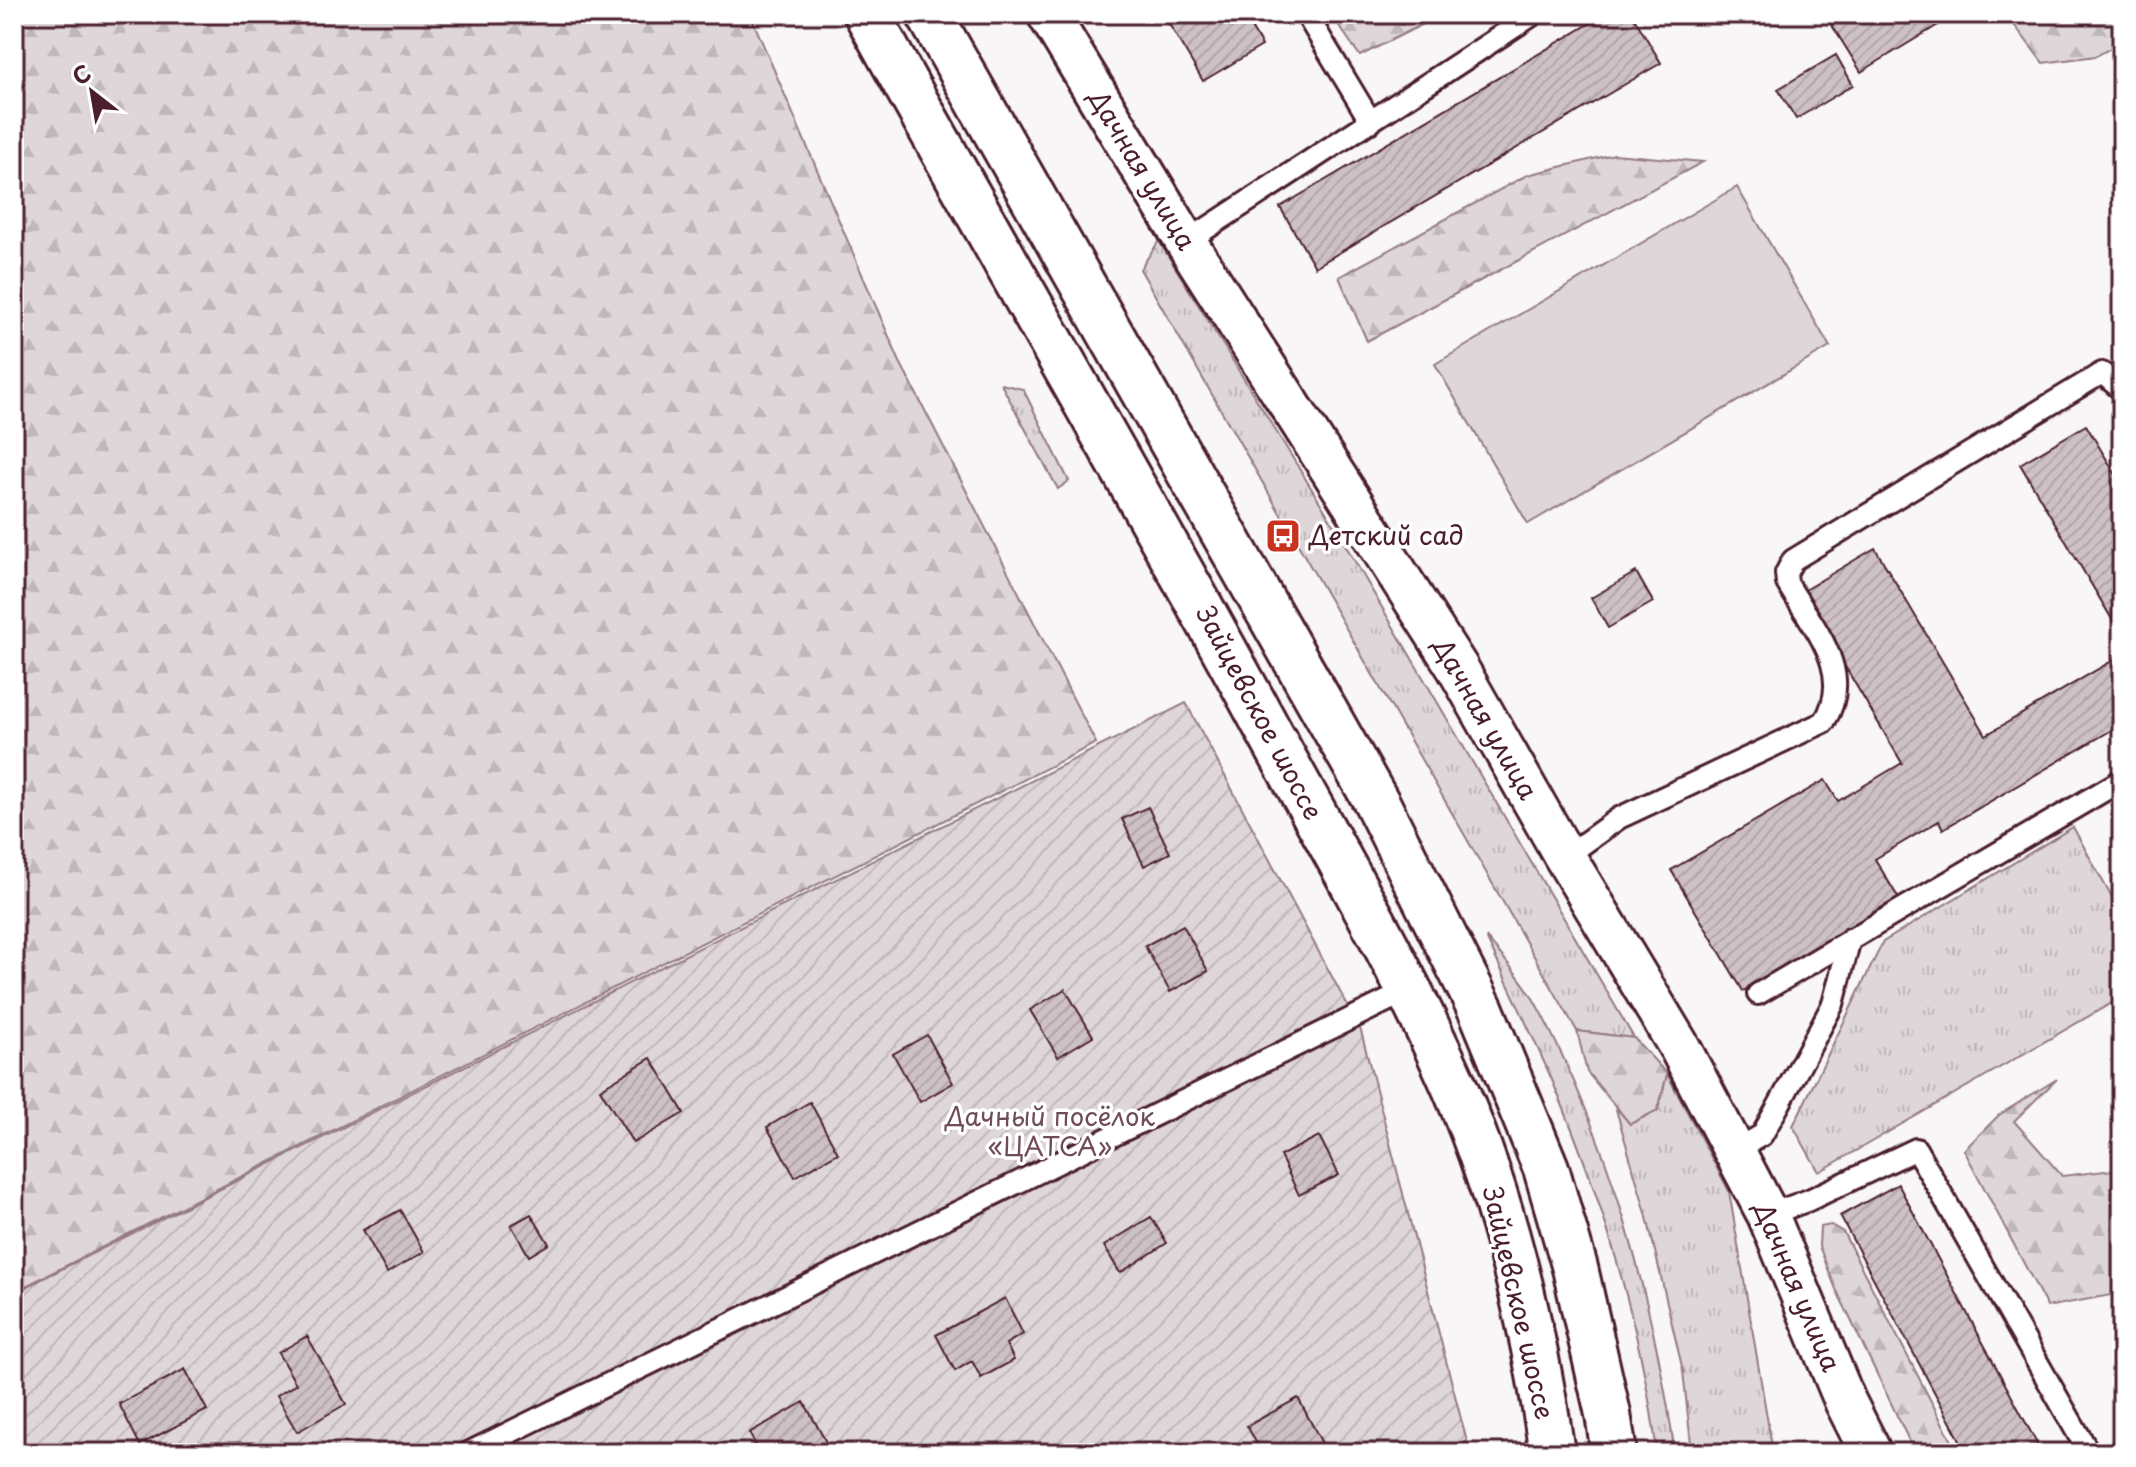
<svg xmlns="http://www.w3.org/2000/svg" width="2136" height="1467" viewBox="0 0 2136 1467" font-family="'Playpen Sans',sans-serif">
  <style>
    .grass { fill: url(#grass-tufts); stroke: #947a82; stroke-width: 2 }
    .forest { fill: url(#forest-firs); stroke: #947a82; stroke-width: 2 }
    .garden { fill: url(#garden-furrows); stroke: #947a82; stroke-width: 2 }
    .pitch { fill: #ded6d9; stroke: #947a82; stroke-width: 2 }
    .building { fill: url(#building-hatch); stroke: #4a1f2b; stroke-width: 2 }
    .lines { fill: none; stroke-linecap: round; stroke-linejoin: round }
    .service-casing { stroke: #4a1f2b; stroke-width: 26 }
    .minor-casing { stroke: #4a1f2b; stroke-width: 46 }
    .secondary-casing { stroke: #4a1f2b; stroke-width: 50 }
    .service { stroke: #fff; stroke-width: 20 }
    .minor { stroke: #fff; stroke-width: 40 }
    .secondary { stroke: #fff; stroke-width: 44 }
    .labels { text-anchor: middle; stroke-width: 7; stroke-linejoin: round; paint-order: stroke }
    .street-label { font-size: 26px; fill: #4a1f2b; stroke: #fff }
    .poi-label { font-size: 26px; fill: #4a1f2b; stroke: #fff; text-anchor: start }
    .park-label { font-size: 26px; fill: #6f4d56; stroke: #fff }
  </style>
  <defs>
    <pattern id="grass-tufts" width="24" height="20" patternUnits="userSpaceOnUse" patternTransform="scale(2)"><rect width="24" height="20" fill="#ded6d9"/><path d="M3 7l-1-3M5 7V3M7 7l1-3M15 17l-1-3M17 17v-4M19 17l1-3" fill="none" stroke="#c0b7ba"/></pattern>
    <pattern id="forest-firs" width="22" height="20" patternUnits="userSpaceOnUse" patternTransform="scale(2)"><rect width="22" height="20" fill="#ded6d9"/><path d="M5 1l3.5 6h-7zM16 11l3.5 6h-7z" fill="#c0b7ba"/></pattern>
    <pattern id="garden-furrows" width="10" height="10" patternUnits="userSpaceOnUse" patternTransform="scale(2)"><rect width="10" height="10" fill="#ded6d9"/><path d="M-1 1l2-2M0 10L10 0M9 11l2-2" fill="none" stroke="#c0b7ba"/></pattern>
    <pattern id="building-hatch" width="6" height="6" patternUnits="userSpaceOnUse" patternTransform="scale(2)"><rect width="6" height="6" fill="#cdc1c4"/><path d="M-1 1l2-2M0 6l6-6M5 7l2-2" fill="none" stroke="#b2a5a9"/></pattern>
  </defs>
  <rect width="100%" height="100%" fill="#f8f6f7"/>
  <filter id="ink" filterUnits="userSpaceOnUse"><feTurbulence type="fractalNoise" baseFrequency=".0125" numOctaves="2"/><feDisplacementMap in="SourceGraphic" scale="16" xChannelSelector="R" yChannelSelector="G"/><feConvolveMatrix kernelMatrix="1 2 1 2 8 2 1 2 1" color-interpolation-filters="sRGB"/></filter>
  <g filter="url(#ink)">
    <path class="grass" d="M1159,241l170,276 305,521 -57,-7 -437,-762z
      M1001,384l22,5 46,92 -11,8z
      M2073,827l49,89v81l-303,175 -26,-46 90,-184z
      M1486,937c16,20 36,41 48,63 75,136 119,300 141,453h-18c-16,-127 -55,-255 -105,-373 -21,-48 -44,-95 -66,-143z
      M1667,1074l62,117 44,262h-81l-9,-82 -37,-158 -31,-107 15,18 28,-14z"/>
    <path class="forest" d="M14,14h736l149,346 197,383 -1082,549z
      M1331,14h48l23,11 8,-11h33l-83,42z
      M2006,14h116v28l-26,14 -53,7z
      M1614,154l89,8 -336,179 -28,-64 188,-102z
      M1577,1031l57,7 33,36 -9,36 -28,14 -43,-52z
      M2057,1079l-43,42 48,55 60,-7v124l-75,14 -83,-157 35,-35z
      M1831,1225l12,7 115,221h-43l-79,-164 -17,-43 1,-19z"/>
    <path class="garden" d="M1186,703l175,328 106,411 -19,11h-1434v-160z"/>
    <path class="pitch" d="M1737,187l93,160 -302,177 -93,-160z"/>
    <path class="building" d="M1163,14h80l19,32 -59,35z
      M1606,14h26l29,49 -346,204 -35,-60z
      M1825,14h131l-95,58z
      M1836,55l17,30 -57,34 -18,-30z
      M2086,425l36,60v151l-102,-172z
      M1875,548l111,187 136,-80v69l-179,105 -4,-8 -64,38 24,40 -156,92 -72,-121 154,-90 13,21 64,-38 -101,-171z
      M1636,572l17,30 -45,26 -17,-30z
      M1148,807l22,46 -26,13 -22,-47z
      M1183,925l25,46 -38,21 -25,-46z
      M1065,989l28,47 -35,21 -28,-47z
      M927,1035l26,48 -33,19 -27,-48z
      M651,1058l33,55 -51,30 -33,-54z
      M810,1102l28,51 -43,24 -28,-50z
      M1319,1136l20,39 -40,20 -19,-39z
      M1898,1184l30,56 114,213h-75l-127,-237z
      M400,1210l24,42 -37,21 -24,-43z
      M531,1214l18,30 -20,12 -18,-31z
      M1151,1217l16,26 -47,30 -16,-27z
      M1005,1298l18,36 -17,10 8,16 -33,18 -9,-17 -17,10 -19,-36z
      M307,1336l39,68 -49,28 -21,-36 20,-12 -18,-31z
      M185,1369l22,41 -67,35 -21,-41z
      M1298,1398l25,47 -15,8h-46l-15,-27z
      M804,1402l28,51h-72l-11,-20z"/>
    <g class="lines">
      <defs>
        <path id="service" d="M1306,14l65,108
          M1186,242l348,-228
          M1565,857l54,-39 205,-96c32,-50 -12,-96 -37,-139l-1,-10 7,-13 309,-187 20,17
          M1758,994l364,-214
          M1736,1150l26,-15 18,-32 53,-99 17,-65
          M1768,1215l41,-15 107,-51 173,304
          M468,1453l941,-463"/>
        <path id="minor" d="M1048,14l138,228 271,425 108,190 115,191 88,167 77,186 26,52"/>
        <path id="secondary" d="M867,14c129,235 266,467 394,703 66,122 138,243 194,371 50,115 79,241 97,365
          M929,14l448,789 104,207 65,158 29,100 33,146 6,39"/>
      </defs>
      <use href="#service" class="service-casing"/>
      <use href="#minor" class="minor-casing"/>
      <use href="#secondary" class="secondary-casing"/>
      <use href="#service" class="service"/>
      <use href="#minor" class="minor"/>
      <use href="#secondary" class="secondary"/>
    </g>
  </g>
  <defs>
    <symbol id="bus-square" viewBox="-11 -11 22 22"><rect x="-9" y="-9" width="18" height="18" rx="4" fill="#c8321e" stroke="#fff"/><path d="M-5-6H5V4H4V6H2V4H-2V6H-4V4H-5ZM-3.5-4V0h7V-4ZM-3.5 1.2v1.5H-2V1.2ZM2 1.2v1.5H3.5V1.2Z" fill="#fff"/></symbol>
  </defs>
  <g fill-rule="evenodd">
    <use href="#bus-square" x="1263" y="516" width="40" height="40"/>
  </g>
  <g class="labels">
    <g class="street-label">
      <text transform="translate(1142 170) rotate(59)" y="9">Дачная улица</text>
      <text transform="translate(1259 713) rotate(62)" y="9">Зайцевское шоссе</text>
      <text transform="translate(1485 719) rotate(60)" y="9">Дачная улица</text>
      <text transform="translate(1797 1287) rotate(67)" y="9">Дачная улица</text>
      <text transform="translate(1518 1303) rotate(77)" y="9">Зайцевское шоссе</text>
    </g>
    <g class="poi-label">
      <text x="1309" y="545">Детский сад</text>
    </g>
    <g class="park-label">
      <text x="1050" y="1126">Дачный посёлок<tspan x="1050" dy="30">«ЦАТСА»</tspan></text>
    </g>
  </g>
  <rect width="2136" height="1467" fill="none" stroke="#fff" stroke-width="48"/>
  <rect x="24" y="24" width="2088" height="1419" fill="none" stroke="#4a1f2b" stroke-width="3" filter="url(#ink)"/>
  <g transform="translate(92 92) rotate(329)" stroke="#ffffff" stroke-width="6" paint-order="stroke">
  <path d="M0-6L14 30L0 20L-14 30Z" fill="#4a1f2b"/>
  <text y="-12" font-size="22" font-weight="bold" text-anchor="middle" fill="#4a1f2b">С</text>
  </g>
</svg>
